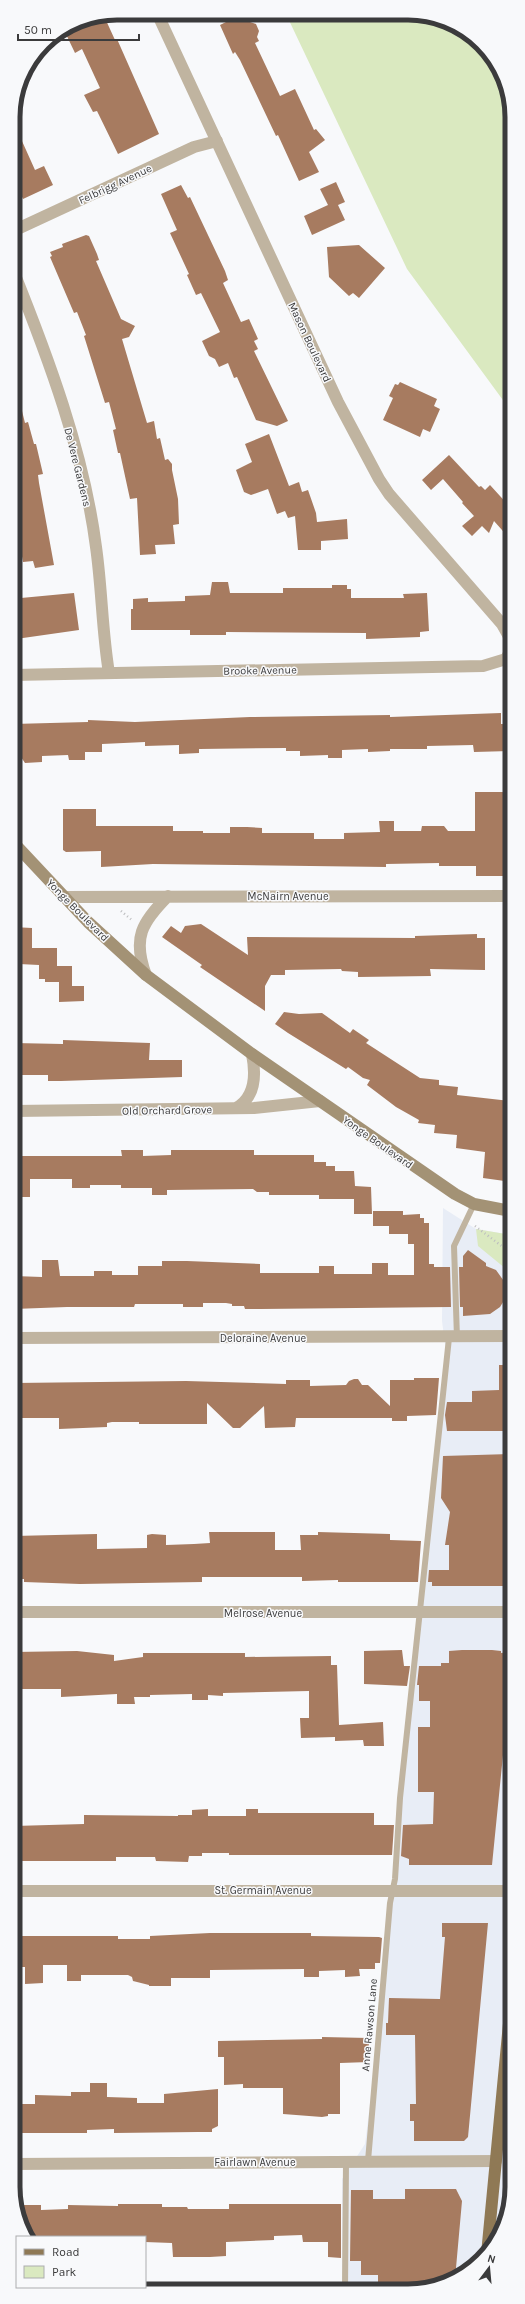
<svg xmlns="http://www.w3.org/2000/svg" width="525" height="2304" viewBox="0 0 525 2304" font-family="Karla,sans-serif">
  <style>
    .built { fill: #e8edf6 }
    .green { fill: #dae9c0 }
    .building { fill: #a77b60 }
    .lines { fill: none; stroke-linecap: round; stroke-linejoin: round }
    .path { stroke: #bcbdbf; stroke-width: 2.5; stroke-dasharray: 1 3; stroke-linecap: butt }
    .lane { stroke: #c0b4a0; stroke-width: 6 }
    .street { stroke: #c0b4a0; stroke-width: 12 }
    .secondary { stroke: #a39275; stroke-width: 12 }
    .primary { stroke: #8f7955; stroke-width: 12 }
    .labels { text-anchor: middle; stroke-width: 3; stroke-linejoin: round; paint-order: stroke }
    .street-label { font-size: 11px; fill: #3b3b3c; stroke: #f8f9fb }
    .rim { fill: none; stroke: #3b3b3c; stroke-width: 5 }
  </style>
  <rect width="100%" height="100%" fill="#f8f9fb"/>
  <path class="built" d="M443,1208l33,21 35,6 1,959 -8,33 -18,29 -26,21 -38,13h-80v-111l23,-35 14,-113 38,-404 29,-275 -4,-31z"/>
  <path class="green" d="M286,14l143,1 31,12 26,21 24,53 1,310 -104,-142z
    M476,1229l35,6v38l-33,-27z"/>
  <path class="building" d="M219,14h27l4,8 6,2 3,7 -2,6 2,4 -4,2 25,53 15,-7 19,41 2,-1 9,11 -16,12 10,20 -20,9 -21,-46 -2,1 -36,-76 -5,-8 -2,2 -13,-29 6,-3z
    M104,16l11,24 2,-1 42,95 -41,20 -21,-43 -4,1 -9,-17 16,-7 -18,-39 -7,4 -11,-23 13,-9z
    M13,121l22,49 9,-4 9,19 -30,14 -10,-22z
    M336,182l9,20 -7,3 7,15 -33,15 -8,-19 24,-11 -8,-16z
    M181,185l7,13 2,-1 35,74 3,9 -5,3 18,39 8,-3 9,20 -4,2 4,8 -4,2 34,70 -11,5 -21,-6 -19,-43 -3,1 -6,-15 -9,4 -4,-8 -6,-3 -7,-15 18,-9 -19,-39 -5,2 -9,-20 2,-1 -19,-41 7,-3 -16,-36z
    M86,235l3,1 8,18 2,6 -3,1 25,58 14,7 -6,11 -7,2 25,84 7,-2 3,18 3,-1 5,22 3,-1 4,5v6l6,29 1,25 -6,1 2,19 -20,1 1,9 -16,1 -3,-57 -7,1 -10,-46h-2l-5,-23 3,-1 -7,-27 -4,1 -21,-67 2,-1 -9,-23 -3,1 -24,-56 2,-1 -2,-4 13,-5 -1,-3z
    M359,245l26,23 -26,30 -6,-5 -4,3 -20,-19 -2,-30z
    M400,382l37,17 -3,7 6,3 -10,23 -7,-3 -3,8 -37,-17 10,-22 -4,-2 6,-12 3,1z
    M18,395l7,28 3,-1 6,22h2l7,30 -5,1 1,8 15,82 -19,3 -2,-7 -10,1 -6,-34h-4v-132z
    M269,434l20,52 10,-4 3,10 6,-2 8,23 1,9 30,-3 1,20 -27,2v9h-23l-3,-34 -7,2 -3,-7 -8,3 -9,-25 -17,6 -7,-3 -8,-22 16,-8 -7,-18z
    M449,455l30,32 2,-1 4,4 5,-5 21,23v32l-17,-19 -5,12 -7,-7 -10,10 -10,-10 12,-10 -12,-13 1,-1 -20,-23 -12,11 -9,-10z
    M212,582h16l2,11h53v-5h49v-3h15v4h4v9h53l-1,-4 24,-1 2,38 -9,1v5l-54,2v-6l-140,-1v3h-36v-5h-59v-21h2v-10l15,-1v4l37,-1v-5l25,-1z
    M74,593l5,37 -63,9 -3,-32 9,-1 -1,-8z
    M501,713v11h10v27l-37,1 -1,-7 -46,1v3h-37v2l-22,1v-3l-26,1v8h-14v-3l-28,1v-5h-14v-3l-87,1v4l-20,1v-9l-34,1v-4l-43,2v8h-17v8h-16l-1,-5 -26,1v6l-17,1 -4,-6h-8v-33l75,-2v-2l47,2 115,-5 140,-2v2z
    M475,792h36v25h-8l1,59h-28v-10h-37v-3l-53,1v3l-233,-3 -52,3v-16l-35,1 -3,-2v-41h33v17h77v5h30v2h27v-6h17l15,1v5h52v6h30v-6l36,-1 -1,-11h15v10h27l1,-5h22l4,5h27z
    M201,924l47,31 -1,-18 168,1v-2l62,-2v4h8v32l-55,-1 1,7 -73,1v-5l-16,-1 -1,-2 -56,1v5h-14l-6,11v25l-65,-44 2,-2 -40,-28 9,-11 10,7 4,-7z
    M13,927l19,1v20h25v18h15v20h12v15l-25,1v-20h-14v-3h-6v-14l-20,-1v-19h-5z
    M284,1012l15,2 23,-1 28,20 3,-4 16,11 -3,3 54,35 19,2v5l19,2 -1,8 54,6v81l-28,-4 2,-26 -29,-4 1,-13 -23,-2 1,-8 -17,-2 1,-3 -23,-13 -29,-22 3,-5 -7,-2 -15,-11 -2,2 -58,-36 -13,-9z
    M63,1040l87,3 -1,17h33v17l-121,4h-13v-6h-34v-32l49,1z
    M121,1150h22v6l28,-1v-5h83v5h60v7h12v4h9v5h19l1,15 16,1 1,27h-18v-15h-35v-4h-50v-3h-12l-4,-3 -86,1v5h-15v-7h-31v-3h-31v3h-18v-9h-42v18h-16v-41h108z
    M373,1211h30v4l17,-1v4h4v5h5v41h5v3h16l1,40 -190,2h-16l-1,-3h-12v-2l-6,-1h-23v4h-20v-3h-48l-1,3h-67l-53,2v-33l28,1v-17h16l2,16h34v-5h18v4h26v-9h24v-5h25l73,3v9h59v-7h15v8h38v-11h16v12h26v-31h-6v-10h-19v-8h-16z
    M468,1250l18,13v3l10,4 10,14 -1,15 -5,8 -10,7 -27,2v-9h-3l-1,-40h4v-11z
    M499,1365h13v66h-65l-2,-16 2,-13h25v-11l27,-1z
    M414,1378h25l-3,37 -29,1v5h-15v-3h-96l-1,9 -30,1 -1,-22 -24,22h-7l-26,-25v21h-68v-2h-27l-5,1v4l-48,2v-11h-45v-35l172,-2 100,3v-4h24v6l36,-1 3,-4 5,-2h4l4,6h6l22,21v-26h24z
    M512,1454v132h-80v-4h-4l1,-12h20v-25h-4l5,-33 -9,-14 2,-42z
    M209,1532h66v18h26l-1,-15h18v-3l72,2v6l31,1 -3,41h-80v-2l-36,1v-4h-100v5l-122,2 -56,-2v-3h-10v-43l83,-2v15l50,-1v-13l5,-1 14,1v10l28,-1 16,-1z
    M402,1650l2,16h6l-3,20 -43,-2v-33z
    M462,1650h30l9,1v2l10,-1v23l-19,190h-83v-6l-8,-3 2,-31 30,-1 1,-32h-16v-65h12v-26h-11v-16h-2l2,-19h22v-3h8v-12z
    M77,1651l37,4v6l29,-4v-4h102v4l86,-1v9h6l2,60 44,-3 1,24h-20l-1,-6 -28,1v-4l-34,1 -1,-20h9v-27l-86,2v3l-15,-1v5h-16v-6l-42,1v2h-16l1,7h-18v-10l-56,3v-8h-47v-37z
    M208,1809v7h38v-7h12v4h116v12h20l-2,30h-163v-2h-27v3h-13l-1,6 -32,-1 -1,-4h-39v4h-102v-35l70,-2v-9l94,1v-1h14v-5z
    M442,1923h46l-20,214 -4,4h-50v-20h-4v-17h6l-1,-69h-29v-12h2l1,-25 51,1 5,-62h-3z
    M210,1933h101v3l68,1 3,1 -2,25h-5v6h-16l1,7 -15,1v-7l-26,1v6h-15v-8l-94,1v8h-39v8h-22v-1l-16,-4 -1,-4 -4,-2h-47v6h-14v-16h-24v18l-18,1v-17h-11v-31h104v3h32v-3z
    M322,2037l47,1v24l-29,1v51h-12v2l-6,1 -39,-3v-26h-40v-4l-19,1v-28h-6v-16l104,-2z
    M90,2083h17v14l30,1v5h27v-9l54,-5v37l-6,3v3h-14l-84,1v-4l-27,1v3h-69l-1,-29h18v-9l36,1v-4h19z
    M405,2189h51l6,12 -7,78 -33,11h-44v-15h-17v-14h-11l1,-71h22v9h32z
    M118,2204h44v3h25l1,2h41v-5h112v54l-13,-1v-15h-25l-1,-7 -28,1v4l-48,2v14l-16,1h-37l-1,-14 -27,-1v-5h-118l-12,-32h26v5l27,-1v-4l50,1z"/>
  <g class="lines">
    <path class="path" d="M121,911l12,10
      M475,1226l36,27
      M511,1285l-4,4 4,4"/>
    <path class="lane" d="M457,1338l-3,-92 20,-42
      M368,2161l22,-258 5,-24 5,-81 49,-460
      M345,2290l1,-128"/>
    <path class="street" d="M157,13l181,389 41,77 10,15 113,130 9,16
      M13,231l181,-84 23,-6
      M13,270c35,87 71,183 83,277 6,42 6,84 13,126
      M13,675l470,-9 23,-7 5,-9v-9
      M64,897l447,-1
      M146,975c-14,-37 -4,-53 22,-79
      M236,1108c20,-11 20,-34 16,-54
      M14,1111l240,-3 66,-7
      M14,1338l497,-2
      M14,1612h498
      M14,1891h498
      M503,2096h9
      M14,2164l482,-3"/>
    <path class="secondary" d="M13,842l75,80 58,53 106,79 203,140 19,10 37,7"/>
    <path class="primary" d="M487,2254l25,-262"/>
  </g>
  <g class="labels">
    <g class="street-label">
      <text transform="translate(115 184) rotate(-25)" y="4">Felbrigg Avenue</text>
      <text transform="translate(310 342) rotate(65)" y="4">Mason Boulevard</text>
      <text transform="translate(78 467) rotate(76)" y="4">De Vere Gardens</text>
      <text transform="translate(260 670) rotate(-1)" y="4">Brooke Avenue</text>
      <text x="288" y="900">McNairn Avenue</text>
      <text transform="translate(78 910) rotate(45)" y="4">Yonge Boulevard</text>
      <text transform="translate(167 1110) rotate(-1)" y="4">Old Orchard Grove</text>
      <text transform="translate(378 1142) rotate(35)" y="4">Yonge Boulevard</text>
      <text x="263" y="1342">Deloraine Avenue</text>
      <text x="263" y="1617">Melrose Avenue</text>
      <text x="263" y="1894">St. Germain Avenue</text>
      <text transform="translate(369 2025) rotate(-85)" y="4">Anne Rawson Lane</text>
      <text x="255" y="2166">Fairlawn Avenue</text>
    </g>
  </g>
  <path d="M0 0H525V2304H0ZM117 20H408A97 97 0 0 1 505 117V2187A97 97 0 0 1 408 2284H117A97 97 0 0 1 20 2187V117A97 97 0 0 1 117 20Z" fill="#f8f9fb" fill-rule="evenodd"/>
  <path class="rim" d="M117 20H408A97 97 0 0 1 505 117V2187A97 97 0 0 1 408 2284H117A97 97 0 0 1 20 2187V117A97 97 0 0 1 117 20Z"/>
  <rect x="16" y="2236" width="130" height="52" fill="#f8f9fb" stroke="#acadaf"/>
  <rect x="24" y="2249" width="20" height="6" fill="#8f7955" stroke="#acadaf"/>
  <text x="52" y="2256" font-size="12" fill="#3b3b3c">Road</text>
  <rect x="24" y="2266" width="20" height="12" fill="#dae9c0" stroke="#acadaf"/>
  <text x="52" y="2276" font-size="12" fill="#3b3b3c">Park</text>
  <g transform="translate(489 2268) rotate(16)" stroke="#f8f9fb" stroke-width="3" paint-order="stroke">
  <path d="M0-3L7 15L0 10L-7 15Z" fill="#3b3b3c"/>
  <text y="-6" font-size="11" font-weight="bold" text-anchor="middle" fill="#3b3b3c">N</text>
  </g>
  <path d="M18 34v6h121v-6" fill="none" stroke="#3b3b3c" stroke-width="2"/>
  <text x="24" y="34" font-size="12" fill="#3b3b3c" stroke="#f8f9fb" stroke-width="3" paint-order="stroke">50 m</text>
</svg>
